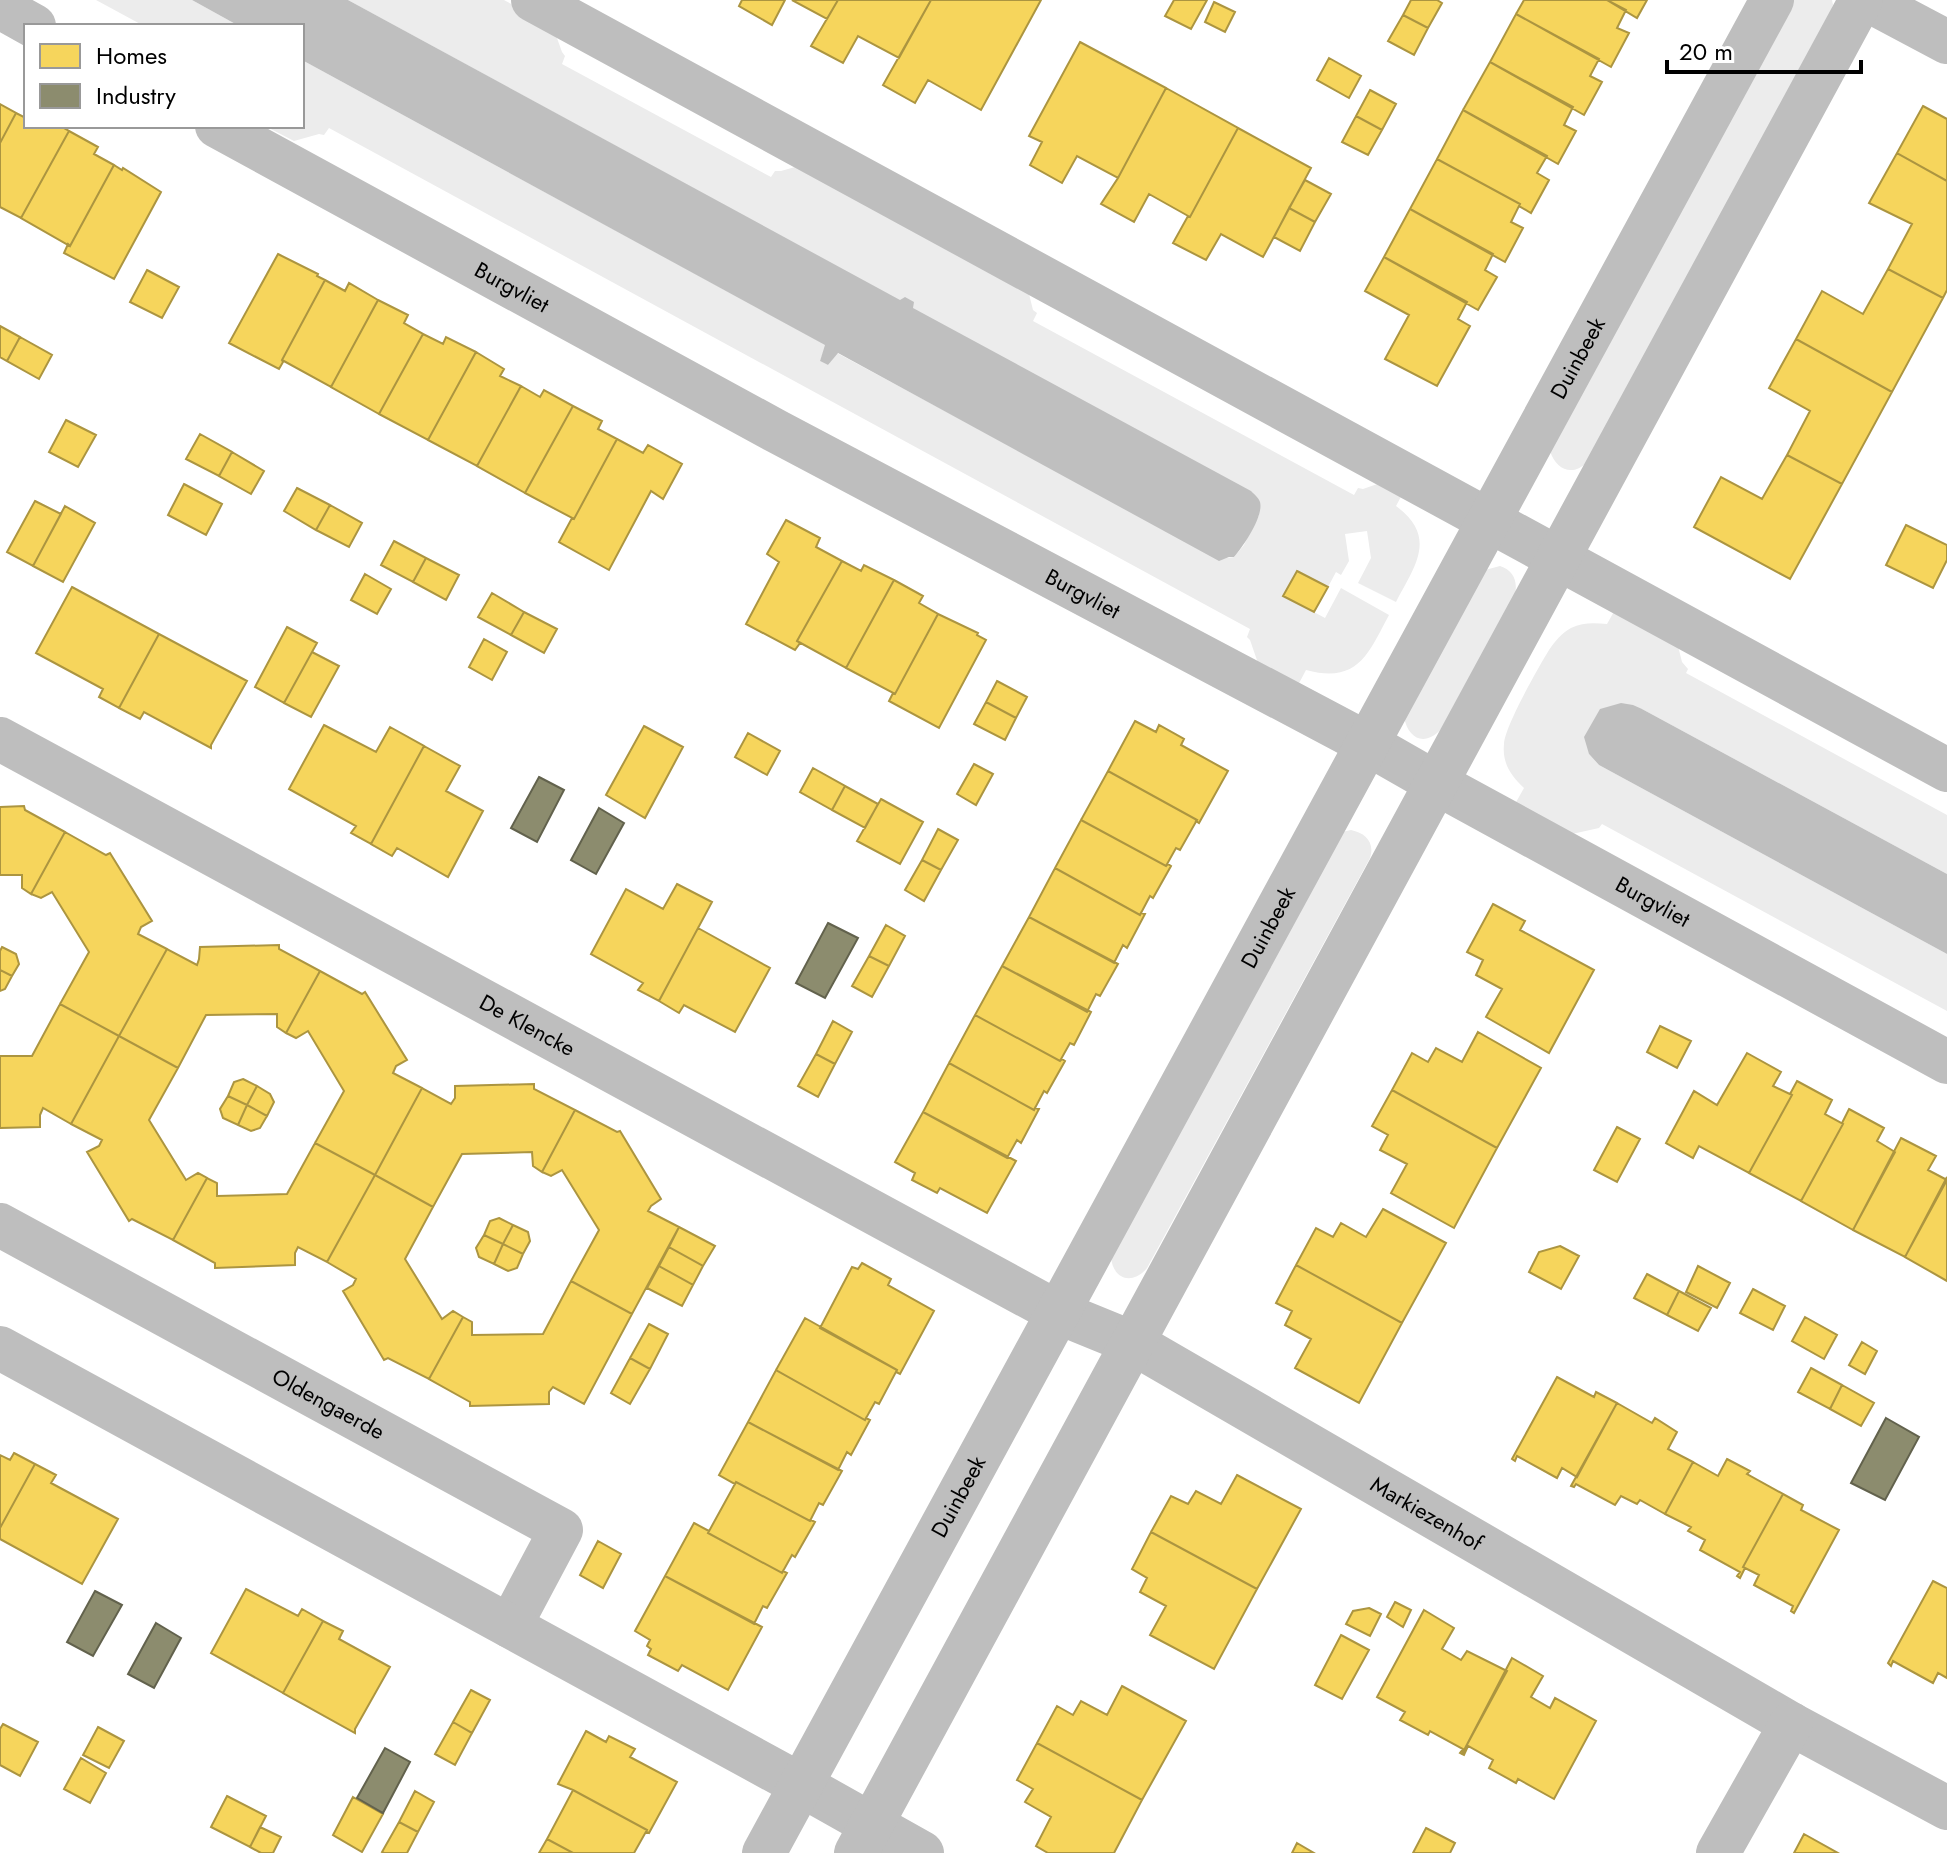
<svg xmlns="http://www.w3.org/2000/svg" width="1947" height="1853" viewBox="0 0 1947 1853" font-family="Jost,sans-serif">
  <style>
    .green { fill: #ececec }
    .water { fill: #bfbfbf }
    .homes { fill: #f6d55c; stroke: #ac9540; stroke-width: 2 }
    .industry { fill: #8c8c6e; stroke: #62624d; stroke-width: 2 }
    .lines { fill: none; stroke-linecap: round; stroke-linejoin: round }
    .minor { stroke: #bebebe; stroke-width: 44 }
    .labels { text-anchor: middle; stroke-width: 8; stroke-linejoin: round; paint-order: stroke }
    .street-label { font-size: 22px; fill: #000; stroke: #fff }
  </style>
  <rect width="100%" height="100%" fill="#fff"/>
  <path class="green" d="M96,0h96l47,26h-95z
    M348,0h156l49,27 9,25 3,4 -3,8 209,113 4,-6h6l21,-6 225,121 6,24 4,3 -4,8 321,174 4,-7 5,1 23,-8 18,10 -8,15c42,31 19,60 0,96l-38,-19 13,-25 -4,-27 -22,3 4,27 -8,14 -5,-3 -8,15 -31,-16 -13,25 41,22 16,-30 48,27c-21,39 -31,69 -83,55l-9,17 -38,-21 -9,-26 -3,-3 3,-8 -921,-501 -5,7 -5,-1 -25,7 -29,-15h37v-66l524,285 -6,16 8,4 9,-12 383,206 14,-2 10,-12 15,-30 -359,-214z
    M1792,0h40l1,5 -3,9 -243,448c-14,15 -31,8 -37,-11z
    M1500,566c13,4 18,15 15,28l-74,135c-16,18 -33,10 -37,-12l81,-147z
    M1616,608l61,34 5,20 6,7 -2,4 261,142v59l-305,-165 -53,45 10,11 348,189v57l-345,-187 -3,4 -27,6 -57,-30 9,-16c-13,-12 -22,-25 -20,-44 1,-18 34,-76 45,-94 6,-9 13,-17 22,-22 12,-6 24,-5 36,-4z
    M1351,830c15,3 24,13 19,28l-223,410c-15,18 -35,11 -36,-12l231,-424z"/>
  <path class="water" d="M192,0h156l552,300 5,-3 9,5 -1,6 338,183c4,4 7,6 9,11 4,14 -17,45 -26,55h-5l-10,4 -381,-208 -10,12 -8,-4 5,-16 -523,-285v-34h-63z
    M1621,703l12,2 9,4 305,165v80l-348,-189 -10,-11 -5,-17 16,-28z"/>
  <path class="homes" d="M742,0h43l-13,25 -33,-19z
    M792,0h46l-11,19z
    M838,0h93l-32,58 -41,-22 -15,27 -32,-17z
    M931,0h110l-60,110 -53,-30 -13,23 -32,-18z
    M1174,0h33l-16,29 -26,-13z
    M1411,0h26l5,3 -14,25 -25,-13z
    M1524,0h83l19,10 -9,18 12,5 -18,34 -95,-53z
    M1607,0h40l-10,18z
    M1214,2l21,10 -10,20 -20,-10z
    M1516,14l83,45 -9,17 12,6 -18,33 -94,-53z
    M1403,15l25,13 -14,27 -26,-14z
    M1080,42l86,46 -48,90 -41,-22 -15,27 -32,-18 12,-23 -13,-6z
    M1329,58l32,18 -12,22 -32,-18z
    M1490,62l83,45 -9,18 12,6 -18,33 -95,-54z
    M1166,88l72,40 -48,89 -41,-23 -15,28 -33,-18 17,-26z
    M1370,90l26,14 -14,26 -26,-14z
    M0,104l16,9 -16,30z
    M1923,106l24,13v62l-50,-28z
    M1463,110l84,46 -10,17 12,7 -18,33 -12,-7 1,-2 -83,-45z
    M16,113l10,5v8h34l9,5 -48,87 -21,-11v-64z
    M1356,116l26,14 -14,25 -26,-13z
    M1238,128l73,40 -48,89 -42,-23 -15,26 -33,-17 15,-27 2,1z
    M69,131l29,16 -4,7 20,11 -44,81 -49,-28z
    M1897,153l50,28v109l-4,8 -55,-29 24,-45 -43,-21z
    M1437,159l83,45 -9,18 12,6 -18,34 -95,-53z
    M114,165l8,5 1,-2 38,24 -47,87 -50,-26 4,-9 2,2z
    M1305,180l26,14 -16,28 -26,-14z
    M1289,208l26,14 -15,29 -26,-14z
    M1410,209l83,45 -8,16 12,7 -19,33 -94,-53z
    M278,254l40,20 -1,2 8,4 -43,80 1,2 -4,7 -50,-26z
    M1384,257l83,45 -9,17 12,7 -33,60 -52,-27 24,-44 -44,-24z
    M1888,269l55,29 -51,94 -96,-53 26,-48 41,23z
    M147,270l32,17 -17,31 -32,-16z
    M325,280l20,11 4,-8 29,17 -47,87 -49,-27z
    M378,300l30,15 -4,8 19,11 -44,80 -48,-27z
    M0,326l20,11 -13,24 -7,-4z
    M423,334l20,10 3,-7 30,15 -48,88 -49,-26z
    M20,337l32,18 -13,24 -32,-18z
    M1796,339l96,53 -50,92 -55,-29 23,-44 -41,-23z
    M476,352l28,17 -4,7 21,10 -44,80 -49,-26z
    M521,386l19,11 4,-7 29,16 -48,87 -48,-27z
    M573,406l29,15 -4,8 19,10 -43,80 -49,-26z
    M66,420l30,15 -18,32 -29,-15z
    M200,434l32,18 -13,24 -33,-17z
    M617,439l26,14 5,-8 34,19 -19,35 -12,-8 -42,79 -50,-28 13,-24 2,1z
    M232,452l32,19 -13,23 -32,-18z
    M1787,455l55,29 -52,95 -96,-52 27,-50 41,22z
    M184,484l38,20 -16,31 -38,-20z
    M297,488l33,17 -14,25 -32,-19z
    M35,501l26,13 -28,52 -26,-14z
    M330,505l32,18 -13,24 -33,-17z
    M65,506l30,17 -32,59 -30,-16z
    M786,520l34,18 -4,9 26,14 -45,80 3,2 -5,7 -49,-26 33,-62 -12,-8z
    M1906,525l41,20v15l-14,28 -47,-23z
    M394,541l32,17 -13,24 -32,-17z
    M426,558l33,17 -13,25 -33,-18z
    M842,561l19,10 3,-6 30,15 -48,88 -49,-27z
    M1297,571l31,16 -14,25 -31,-16z
    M365,574l26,15 -14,25 -26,-14z
    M894,580l29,16 -4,7 19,11 -43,80 -49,-26z
    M72,587l87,47 -40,74 -20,-11 4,-8 -67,-36z
    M492,593l32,19 -13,23 -33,-18z
    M524,612l33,17 -13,24 -33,-18z
    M938,614l40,19 -1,2 9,5 -47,88 -50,-27 4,-8 2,1z
    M287,627l30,16 -33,60 -29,-16z
    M159,634l88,47 -36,64v3l-67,-36 -4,7 -21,-11z
    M484,639l23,13 -15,28 -23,-13z
    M312,652l27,14 -28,51 -27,-14z
    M997,681l30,16 -11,21 -30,-16z
    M986,702l30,16 -11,22 -31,-16z
    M1135,721l21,11 3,-7 25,14 -3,6 47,26 -29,52 -3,-2 1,-1 -89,-49z
    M324,725l52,27 14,-25 34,19 -53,98 -20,-11 5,-7 -67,-37z
    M644,726l39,21 -38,71 -39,-23z
    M748,733l32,18 -13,24 -32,-18z
    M424,746l36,20 -14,25 37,20 -35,66 -51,-29 -5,8 -21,-12z
    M974,764l19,10 -17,31 -19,-11z
    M813,768l32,18 -13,24 -32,-18z
    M1108,771l89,49 -17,30 -4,-2 -10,18 -85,-46z
    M845,786l33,18 -13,24 -33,-18z
    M881,799l42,23 -23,42 -43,-23z
    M24,806l1,4 40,22 -34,62 -9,-6v-13h-22v-68z
    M1081,820l85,46 2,-2 3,2 -18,32 -3,-2 -10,19 -85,-47z
    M938,829l20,11 -17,30 -19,-10z
    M65,832l41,23 4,-2 42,68 -11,6 -3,7 29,15 -48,87 -59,-32 29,-52 -37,-60 -11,6 -10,-4z
    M922,860l19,10 -17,31 -19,-11z
    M1055,868l85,47 1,-2 4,1 -18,34 -4,-3 -9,18 -85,-46z
    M677,884l35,18 -53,99 -21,-11 5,-7 -52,-29 35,-65 37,20z
    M1493,904l32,17 -5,9 74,40 -45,83 -63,-36 16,-28 -26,-14 7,-15 -16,-8z
    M1029,917l89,47 -18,32 -4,-2 -9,18 -85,-46z
    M886,925l19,11 -16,30 -20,-10z
    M698,928l72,40 -35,64 -51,-27 -5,8 -20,-12z
    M279,945v4l41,22 -34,62 -9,-6v-13l-71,1 -28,53 -59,-32 48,-87 30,16 2,-6 1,-12z
    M2,947l14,7 3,10 -7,12 -12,-6v-19z
    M869,956l20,10 -17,31 -20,-11z
    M1002,966l89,46 -17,33 -4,-2 -10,18 -85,-46z
    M0,970l12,6 -7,13 -5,2z
    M320,971l42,23 3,-2 42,68 -11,6 -3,7 29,15 -47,87 -60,-32 29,-52 -36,-60 -12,7 -10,-5z
    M60,1004l59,32 -48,88 -28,-16 -3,7v12l-40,1v-72h32z
    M975,1015l85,46 2,-2 3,2 -18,32 -3,-2 -10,19 -85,-47z
    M833,1021l19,11 -17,32 -19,-10z
    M1660,1026l31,15 -14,27 -30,-16z
    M1478,1032l63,36 -44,80 -105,-58 20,-37 16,9 8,-14 26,14z
    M119,1036l59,32 -29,52 37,60 12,-7 9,5 -34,62 -41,-21 -3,2 -42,-69 12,-6 3,-6 -31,-16z
    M1747,1053l34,19 -8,14 19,9 -43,78 -50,-27 -6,12 -27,-15 28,-52 23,14z
    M816,1054l19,10 -17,33 -20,-11z
    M949,1063l85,47 1,-2 4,1 -18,34 -4,-3 -10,18 -84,-46z
    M243,1079l14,7 -10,19 -19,-9 6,-14z
    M1797,1081l35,19 -7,14 18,10 -42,77 -52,-28 43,-78 -2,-1z
    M534,1084v5l41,21 -33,62 -9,-6 -1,-14 -70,2 -29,53 -58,-32 47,-87 29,16 4,-6v-12z
    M257,1086l13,8 4,8 -7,14 -20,-11z
    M1392,1090l105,58 -43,80 -63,-35 16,-29 -27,-14 8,-15 -16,-9z
    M228,1096l19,9 -9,20 -15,-7 -3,-9z
    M247,1105l20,11 -7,12 -9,3 -13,-6z
    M1849,1109l35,19 -7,13 18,11 -42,78 -52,-29 42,-77 -1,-1z
    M575,1110l42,22 3,-1 41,68 -10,7 -3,5 31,16 -47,87 -61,-33 28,-51 -37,-60 -11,6 -9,-4z
    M923,1112l93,49 -29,52 -47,-25 -3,5 -25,-13 3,-7 -20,-11z
    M1617,1127l23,12 -23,43 -23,-12z
    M1901,1138l35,18 -8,14 19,10 -42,77 -52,-27z
    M315,1143l60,32 -48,87 -29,-15 -3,6v12l-80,3v-5l-42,-23 34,-62 10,5v13l70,-2z
    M375,1175l58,32 -28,52 37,60 11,-8 10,6 -34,62 -41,-21 -4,2 -41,-69 10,-6 3,-6 -29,-17z
    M1947,1177v104l-42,-24z
    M1383,1209l63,34 -44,80 -106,-58 20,-37 17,9 8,-14 25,14z
    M499,1218l14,7 -10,19 -19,-9 6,-14z
    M513,1225l15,7 2,9 -7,13 -20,-10z
    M679,1227l36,19 -12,20 -34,-19z
    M484,1235l19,9 -9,20 -15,-7 -3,-9z
    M503,1244l20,10 -6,14 -9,3 -14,-7z
    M1560,1246l19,10 -18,33 -32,-17 10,-20z
    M669,1247l34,19 -10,19 -34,-19z
    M862,1263l29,16 -3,6 46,26 -34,63 -4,-2 1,-2 -77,-42 32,-61 6,2z
    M1296,1265l106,58 -43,80 -64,-35 16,-29 -26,-14 7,-14 -16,-8z
    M659,1266l34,19 -11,21 -35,-18z
    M1698,1266l32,17 -13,25 -31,-16z
    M1647,1274l32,17 -12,24 -33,-17z
    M571,1281l61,33 -48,90 -31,-17 -4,5v12l-79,2v-4l-41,-23 34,-62 9,5v13l71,-1z
    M1753,1289l32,17 -12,24 -33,-17z
    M1679,1291l32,17 -13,23 -31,-16z
    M1805,1317l32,18 -13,24 -32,-18z
    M805,1318l92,52 -18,34 -4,-2 -10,18 -89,-50z
    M649,1324l19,10 -18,35 -20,-11z
    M1862,1342l15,9 -12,23 -16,-9z
    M630,1358l20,11 -20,35 -19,-11z
    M1811,1368l31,17 -12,24 -32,-17z
    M776,1370l89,50 1,-2 4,2 -19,35 -4,-3 -9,18 -90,-48z
    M1557,1377l37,20 2,-5 21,11 -40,74 -15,-9 -5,10 -40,-22 -2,5 -3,-2z
    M1842,1385l32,18 -13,23 -31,-17z
    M1617,1403l35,20 3,-5 22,14 -9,17 25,13 -28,52 -25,-14 -3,4 -16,-8 -6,9 -39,-21 -2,3 -3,-1z
    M748,1422l94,49 -19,34 -4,-2 -9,18 -74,-39 -1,2 -16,-9z
    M14,1453l21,11 -35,64v-73l10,5z
    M1727,1459l23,12 -3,3 36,20 -40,73 2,1 -5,10 -3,-2 3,-4 -40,-22 5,-10 -17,-9 3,-4 -26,-13 28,-52 25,14z
    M35,1464l21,11 -5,8 67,36 -36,65 -82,-45v-11z
    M1237,1475l64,34 -44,80 -106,-57 20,-36 17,8 8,-13 25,13z
    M736,1482l74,39 1,-1 4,2 -20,35 -3,-2 -10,18 -74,-40z
    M1783,1494l20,11 -2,5 38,20 -45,83 -3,-2 2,-5 -39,-21 5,-10 -16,-8z
    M694,1523l15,8 -1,2 74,40 1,-2 4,2 -20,35 -4,-2 -9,18 -89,-48z
    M1151,1532l106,57 -43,80 -64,-34 16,-29 -26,-14 7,-14 -15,-9z
    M598,1541l23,13 -18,34 -23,-13z
    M665,1576l97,51 -34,63 -46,-25 -4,6 -30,-16 3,-6 -4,-3 3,-6 -15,-9z
    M1933,1581l14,7v90l-9,-5 -5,10 -40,-22 -2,5 -3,-3z
    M246,1589l52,27 4,-7 21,12 -40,72 -72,-40z
    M1395,1602l16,8 -8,17 -16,-10z
    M1369,1608l12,6 -11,22 -24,-12 7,-13z
    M1424,1610l30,18 -12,21 19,11 6,-9 40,20 -45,83 -2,-1 3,-4 -33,-18 -2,4 -28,-15 5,-8 -28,-15z
    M323,1621l20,10 -4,8 51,28 -35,62v4l-72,-40z
    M1341,1635l28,15 -27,49 -27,-14z
    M1512,1658l31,18 -12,21 19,11 5,-10 41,23 -42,78 -36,-20 -2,4 -27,-15 4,-8 -25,-14 -4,9 -2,-1z
    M1122,1686l64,35 -44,79 -105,-57 20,-37 16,9 8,-14 26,14z
    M471,1690l19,10 -18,33 -19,-11z
    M453,1722l19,11 -17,32 -20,-11z
    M3,1724l35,18 -18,34 -20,-11v-36z
    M98,1727l26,14 -15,27 -26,-13z
    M586,1731l20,11 3,-6 26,13 -5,8 47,25 -28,51 -3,-1 1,-2 -74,-40 -15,-6z
    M1037,1743l105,57 -28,53h-66l-12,-7 15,-29 -26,-15 8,-13 -16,-9z
    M81,1758l25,15 -16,30 -26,-14z
    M573,1790l74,40 -13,23h-61l-26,-14z
    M415,1791l19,11 -16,30 -19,-10z
    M227,1796l39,20 -16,31 -39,-20z
    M353,1797l30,17 -21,38 -29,-17z
    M399,1822l19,10 -11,21h-23l-2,-1z
    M260,1827l21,10 -8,16h-12l-11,-6z
    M1426,1828l29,15 -5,10h-37z
    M1804,1834l34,19h-44z
    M547,1839l26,14h-34z
    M1297,1843l17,10h-22z"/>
  <path class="industry" d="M539,777l25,13 -27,52 -26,-14z
    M599,808l25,15 -28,51 -25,-14z
    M828,923l30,15 -33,60 -29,-15z
    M1886,1418l33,19 -34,63 -34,-17z
    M95,1591l27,14 -29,51 -26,-14z
    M156,1623l25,15 -27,50 -26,-14z
    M385,1748l25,14 -27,51 -26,-15z"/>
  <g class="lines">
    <g class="minor">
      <path d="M533,0l1414,770"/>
      <path d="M1868,0l79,42"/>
      <path d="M0,7l34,19"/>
      <path id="s1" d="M217,126l559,305 590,312 70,40 511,279"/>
      <path id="s2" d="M0,739l1057,573 76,31 658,381 156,84"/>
      <path id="s3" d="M0,1225l561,305 -51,96"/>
      <path d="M0,1348l801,437 121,68"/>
      <path id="s4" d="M764,1853l1008,-1853"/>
      <path d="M856,1853l1005,-1853"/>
      <path d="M1718,1853l73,-129"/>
    </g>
  </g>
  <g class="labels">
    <g class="street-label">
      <text dy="8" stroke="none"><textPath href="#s1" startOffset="336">Burgvliet</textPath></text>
      <text dy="8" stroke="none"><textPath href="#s4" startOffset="1702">Duinbeek</textPath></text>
      <text dy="8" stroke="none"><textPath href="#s1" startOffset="984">Burgvliet</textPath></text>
      <text dy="8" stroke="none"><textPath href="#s1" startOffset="1632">Burgvliet</textPath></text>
      <text dy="8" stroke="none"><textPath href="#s4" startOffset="1054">Duinbeek</textPath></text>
      <text dy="8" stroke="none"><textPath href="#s2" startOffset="600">De Klencke</textPath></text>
      <text dy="8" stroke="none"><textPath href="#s3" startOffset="374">Oldengaerde</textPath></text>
      <text dy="8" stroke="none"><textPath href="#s4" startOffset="406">Duinbeek</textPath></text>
      <text dy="8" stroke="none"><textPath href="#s2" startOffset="1624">Markiezenhof</textPath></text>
    </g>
  </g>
  <rect x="24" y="24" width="280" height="104" fill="#ffffff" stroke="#999999" stroke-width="2"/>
  <rect x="40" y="44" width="40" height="24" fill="#f6d55c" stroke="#999999" stroke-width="2"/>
  <text x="96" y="64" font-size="24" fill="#000000">Homes</text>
  <rect x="40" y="84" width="40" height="24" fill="#8c8c6e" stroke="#999999" stroke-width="2"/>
  <text x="96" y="104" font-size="24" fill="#000000">Industry</text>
  <path d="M1667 60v12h194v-12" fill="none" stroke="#000000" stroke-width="4"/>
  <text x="1679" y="60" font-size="24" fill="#000000" stroke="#ffffff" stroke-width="6" paint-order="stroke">20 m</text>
</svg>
